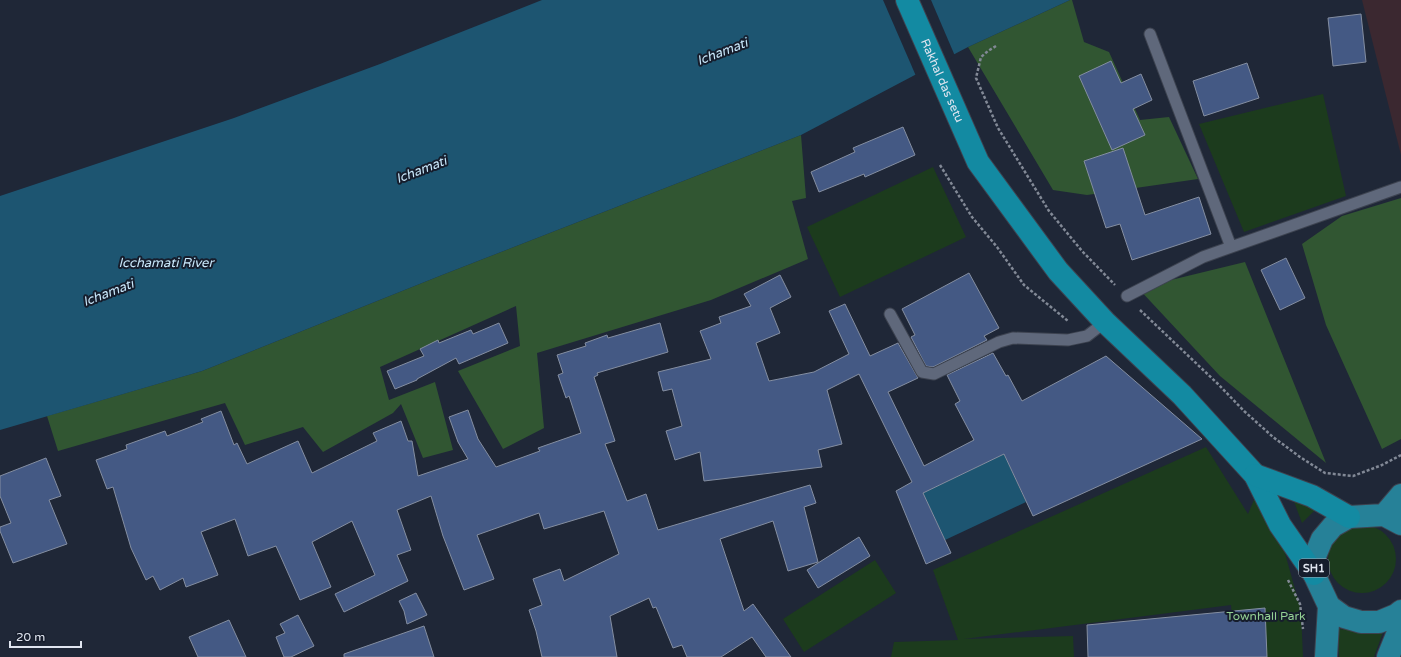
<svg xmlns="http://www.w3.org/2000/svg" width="1401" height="657" viewBox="0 0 1401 657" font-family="'Varela Round',sans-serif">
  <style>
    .commercial { fill: #3b2830 }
    .green { fill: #1c3b1d }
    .forest { fill: #315632 }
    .water { fill: #1d5571 }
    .pier { fill: #1f2737 }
    .building { fill: #445984; stroke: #848ea1 }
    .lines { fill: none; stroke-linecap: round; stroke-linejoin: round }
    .service-casing { stroke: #3d4350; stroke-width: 13 }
    .primary-casing { stroke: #3d4350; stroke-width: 24 }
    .trunk-casing { stroke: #3d4350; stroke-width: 24 }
    .path { stroke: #828996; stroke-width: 2.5; stroke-dasharray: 3 2; stroke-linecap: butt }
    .service { stroke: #5f687b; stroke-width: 11 }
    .primary { stroke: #268198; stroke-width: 22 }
    .trunk { stroke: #138aa2; stroke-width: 22 }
    .labels { text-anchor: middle; stroke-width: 4; stroke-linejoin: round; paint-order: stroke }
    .shield { fill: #161d2c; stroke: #a3a9b5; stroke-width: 1 }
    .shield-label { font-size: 11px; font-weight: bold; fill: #e0e5f0 }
    .street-label { font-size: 12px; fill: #e0e5f0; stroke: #161d2c }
    .park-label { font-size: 12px; fill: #94d094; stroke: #161d2c }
    .water-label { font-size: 13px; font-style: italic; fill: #c9e8fb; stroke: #161d2c }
  </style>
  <rect width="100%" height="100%" fill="#1f2737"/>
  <path class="commercial" d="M1362,0h39v155z"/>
  <path class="green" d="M1323,94l23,102 -102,36 -45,-108z
    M933,167l33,70 -126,60 -33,-70z
    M1206,447l42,67 11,-26 21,47 21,76 2,46h-67l-5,-52 -267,34 109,-3 1,21h-183l3,-15 64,-2 -25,-70z
    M1289,488l32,16 -19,19z
    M1328 559a34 34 0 1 1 68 0a34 34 0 1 1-68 0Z
    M875,560l21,33 -92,59 -21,-33z
    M1338,629l45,3 -9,25h-35z"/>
  <path class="forest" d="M1070,0h2l12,42 25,10 31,68 29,-3 29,62 -111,16 -34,-5 -85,-143z
    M801,135l5,63 -14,3 16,58 -97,41 -174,53 7,75 -41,21 -45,-78 62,-25 -4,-40 -136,61 9,33 46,-18 18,68 -30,8 -22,-54 -8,9 -70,39 -20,-25 -58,18 -20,-42 -167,48 -11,-35 155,-45 240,-96z
    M1401,198v241l-19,10 -56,-124 -24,-81 40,-28z
    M1245,262l81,201 -106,-87 -82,-88z"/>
  <path class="water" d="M542,0h528l-102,47 -167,88 -359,140 -240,96 -202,59v-234l234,-78 146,-54z
    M1004,454l22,48 -81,38 -22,-47z"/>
  <path class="pier" d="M883,0h48l24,56 -39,20z"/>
  <path class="building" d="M1361,14l5,48 -33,4 -5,-48z
    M1111,61l10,22 20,-9 11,26 -19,9 12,26 -33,15 -33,-74z
    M1247,63l12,35 -55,18 -11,-35z
    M903,127l12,28 -50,22 -1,-3 -45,18 -8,-20 44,-20 -2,-4z
    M1123,148l22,67 54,-18 12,37 -79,26 -12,-36 -14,4 -22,-67z
    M1286,258l19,40 -25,12 -19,-40z
    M969,273l30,55 -15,8 3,4 -54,27 -7,-1 -15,-29 4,-2 -13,-26z
    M780,275l11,22 -21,11 10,25 -24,10 13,38 45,-9 35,-18 -20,-43 16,-7 25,52 28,-13 20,35 -30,14 36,74 50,-26 -19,-36 5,-3 -13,-26 46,-22 13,23 2,-1 14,26 84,-45 96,83 -169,77 -29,-62 -81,39 28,60 -25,11 -30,-73 16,-9 -53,-108 -32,16 15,54 -24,6 4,17 -118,14 -4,-29 -25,8 -9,-29 16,-5 -10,-37 -9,2 -5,-19 53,-13 -11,-28 21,-8 -2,-6 32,-11 -7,-12z
    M499,323l9,20 -49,21 -3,-6 -39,21v1l-22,9 -8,-18 37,-15 -4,-7 18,-9 1,3 32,-13 2,4z
    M660,323l8,29 -71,21 1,2 -4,2 21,64 -10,3 22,57 19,-7 12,36 152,-45 6,18 -12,4 14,55 -30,9 -15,-50 -53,18 24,72 9,-7 38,53h-25l-14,-20 -31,20h-34l-5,-12 -9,3 -17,-41 -3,1 -4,-10 -39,18 7,41h-75l-6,-26 -7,-21 13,-5 -9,-26 27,-10 4,12 55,-27 -15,-43 -60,18 -5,-16 -62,22 17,44 -30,11 -21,-54 -12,-40 -34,14 14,40 -14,5 11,26 -64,31 -9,-18 40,-19 -23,-54 -40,21 19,45 -31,13 -24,-54 -28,10 -13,-37 -34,13 17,43 -32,12 -3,-9 -23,12 -7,-14 -7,4 -15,-32 -18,-61 -6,2 -11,-29 31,-11 -1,-4 39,-14 2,5 36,-14 -2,-3 20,-8 13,34 3,-2 10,21 51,-23 14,32 65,-32 -4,-8 28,-12 7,20h4l6,35 50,-17 -10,-17 -9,-25 19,-7 10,29 18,28 44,-16 -2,-3 43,-15 -12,-37 -3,2 -8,-23 5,-2 -6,-18 29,-9 -1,-3 22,-8 1,3z
    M46,458l15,38 -12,4 18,44 -54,19 -13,-32v-4l11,-4 -11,-27v-20z
    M859,537l11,19 -52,32 -11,-18z
    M416,593l11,22 -20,9 -3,-13 -5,-10z
    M1265,608l2,49h-179l-1,-32z
    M298,615l16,31 -23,11h-7l-8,-20 9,-4 -5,-9z
    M229,620l17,37h-48l-9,-20z
    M424,626l10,31h-90v-3z"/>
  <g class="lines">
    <defs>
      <path id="service" d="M1150,34l81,213
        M1127,296l76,-39 198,-70
        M890,314l32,58 12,2 65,-32 14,-4 55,2 19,-4 18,-14"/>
      <path id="primary" d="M1384,515l17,-20
        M1401,524l-17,-9 -35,2 -16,9 -11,13 -7,17 -1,18 15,32 15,11 17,5h18l17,-7 5,-4
        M1326,657l3,-51
        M1388,657l13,-32"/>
      <g id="trunk">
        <path id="s1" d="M907,0l71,162 80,109 47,51 77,73 73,80 25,50 34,49"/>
        <path d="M1255,475l57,21 37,21"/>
      </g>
    </defs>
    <use href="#service" class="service-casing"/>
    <use href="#primary" class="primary-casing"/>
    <use href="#trunk" class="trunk-casing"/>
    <path class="path" d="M996,46l-8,5 -7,6 -5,21 22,50 51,83 33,40 33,34
      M940,165l32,52 25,30 27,38 44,36
      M1140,310l78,74 26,27 29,26 27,20 25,16 28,3 29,-11 19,-10
      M1288,580l12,24 3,25"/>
    <use href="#service" class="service"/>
    <use href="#primary" class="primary"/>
    <use href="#trunk" class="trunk"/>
  </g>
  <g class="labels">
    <rect class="shield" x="1299" y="559" width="30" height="18" rx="3"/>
    <g class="shield-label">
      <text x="1314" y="572">SH1</text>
    </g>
    <g class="street-label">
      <text dy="4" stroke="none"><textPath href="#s1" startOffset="88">Rakhal das setu</textPath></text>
    </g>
    <g class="park-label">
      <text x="1266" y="620">Townhall Park</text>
    </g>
    <g class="water-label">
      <text transform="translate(722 51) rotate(-21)" y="5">Ichamati</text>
      <text transform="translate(421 169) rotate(-21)" y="5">Ichamati</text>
      <text x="166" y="267">Icchamati River</text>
      <text transform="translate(108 292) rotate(-21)" y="5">Ichamati</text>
    </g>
  </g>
  <path d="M10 641v6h71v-6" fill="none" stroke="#e0e5f0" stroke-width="2"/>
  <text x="16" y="641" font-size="12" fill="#e0e5f0" stroke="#161d2c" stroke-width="3" paint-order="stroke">20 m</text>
</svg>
